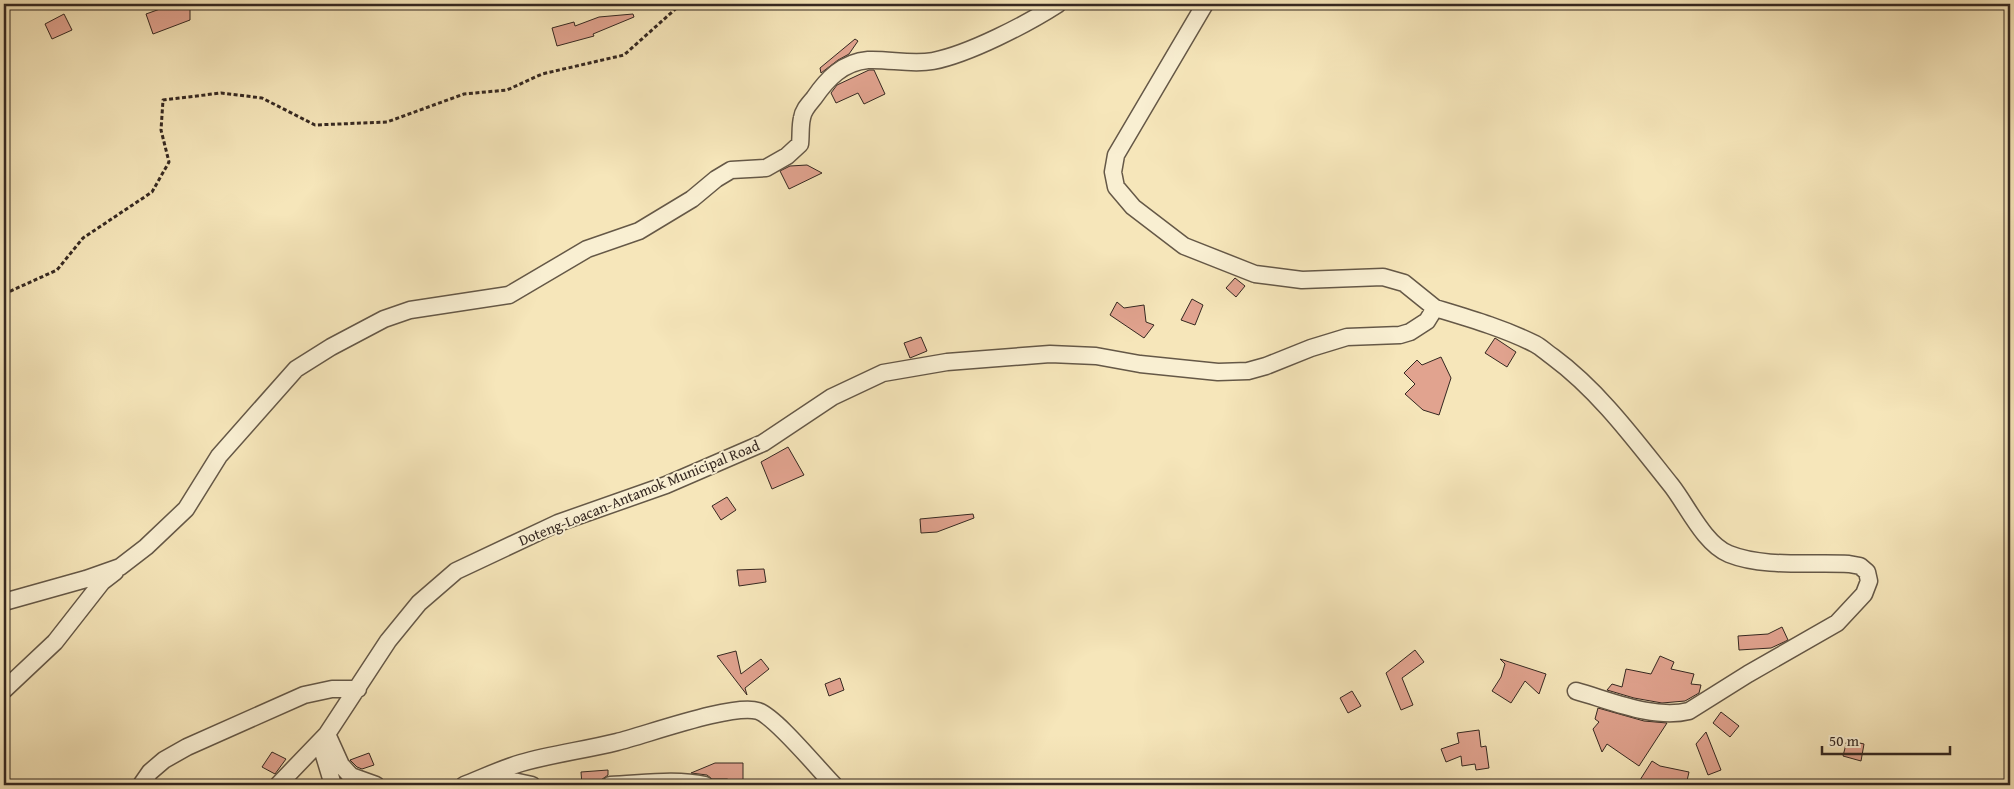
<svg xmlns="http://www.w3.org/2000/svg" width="2014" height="789" viewBox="0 0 2014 789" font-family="'Gentium Book Plus',serif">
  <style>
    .building { fill: #e1a38f; stroke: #352821 }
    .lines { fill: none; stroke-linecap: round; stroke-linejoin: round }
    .minor-casing { stroke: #655847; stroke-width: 19 }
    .path { stroke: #352821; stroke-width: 3; stroke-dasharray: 4 2.5; stroke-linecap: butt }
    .minor { stroke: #f9efd2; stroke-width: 16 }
    .labels { text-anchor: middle; stroke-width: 4; stroke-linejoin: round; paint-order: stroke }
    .street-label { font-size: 15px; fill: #352821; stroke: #f9efd2 }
  </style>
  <rect width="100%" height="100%" fill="#f6e6ba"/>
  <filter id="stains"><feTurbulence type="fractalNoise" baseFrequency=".004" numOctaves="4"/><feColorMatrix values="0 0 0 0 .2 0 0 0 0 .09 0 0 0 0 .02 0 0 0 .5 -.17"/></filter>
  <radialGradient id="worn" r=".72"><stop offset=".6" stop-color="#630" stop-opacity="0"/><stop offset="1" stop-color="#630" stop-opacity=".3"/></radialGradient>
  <path class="building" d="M174,4h16v16l-37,14 -7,-20z
    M64,14l8,16 -20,9 -7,-15z
    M633,14l1,3 -41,17 1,2 -37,10 -5,-18 22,-6 1,4 24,-9z
    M855,39l3,2 -9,13 -11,6 -17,13 -1,-5z
    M869,70h5l11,24 -21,10 -6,-11 -22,10 -5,-10 6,-8z
    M807,165l15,8 -33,16 -9,-18 10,-5z
    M1235,278l10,8 -9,11 -10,-9z
    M1192,299l11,6 -8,20 -14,-5z
    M1117,302l7,6 20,-3 2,17 8,3 -10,13 -34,-23z
    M921,337l6,14 -17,7 -6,-15z
    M1495,338l21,14 -9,15 -22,-14z
    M1441,357l10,21 -12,37 -16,-5 -18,-16 10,-10 -11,-11 13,-13 5,5z
    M788,447l16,28 -32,14 -11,-27z
    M727,497l9,13 -15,10 -9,-14z
    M973,514l1,4 -37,14 -16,1 -1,-14z
    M764,569l2,13 -27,4 -2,-16z
    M1782,627l6,13 -4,2 -13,6 -32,2 -1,-14 30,-2z
    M1415,650l9,12 -22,16 11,27 -12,5 -15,-37z
    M736,651l5,23 20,-15 8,10 -24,19 2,7 -30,-39z
    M1660,656l14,6 -3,7 23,5 -3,10 10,1 -2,8 -14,8 -23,2 -28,-5 -27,-8 5,-6 10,3 4,-18 25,5z
    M1500,659l46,15 -7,20 -14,-13 -14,22 -19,-12 9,-14 4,-13z
    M840,678l4,12 -15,6 -4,-12z
    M1352,691l9,15 -13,7 -8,-15z
    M1598,708l46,13 23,2 -28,43 -32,-22 -5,8 -9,-23 6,-7 -4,-3z
    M1721,712l18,14 -9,11 -17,-14z
    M1479,730l2,17 5,-1 3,22 -13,2 -1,-6 -13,2 -1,-10 -15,6 -5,-13 18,-6 -2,-10z
    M1706,732l15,38 -13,5 -12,-31z
    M1847,740l17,4 -3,17 -18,-5z
    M272,752l14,7 -11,15 -13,-7z
    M369,753l5,12 -12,4 -5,-2 -7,-7z
    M1652,761l8,5 29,6 -3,13 -30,-5 -3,5h-5l-8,-5z
    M715,763h28v22l-16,-6h-15l-5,-4 -16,-2z
    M608,770v5l-7,5 -1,5h-18l-1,-13z"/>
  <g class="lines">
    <defs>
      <path id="minor" d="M1435,308c33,10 68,20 100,36 6,3 12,9 18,13 46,34 82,83 118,128 16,20 33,59 58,69 35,14 82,8 120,10l11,2 7,6 2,9 -5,13 -27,29 -89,51 -59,37c-35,9 -80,-11 -113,-20
        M4,602l82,-23 34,-12 26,-20 40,-38 33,-53 77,-87 35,-22 53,-28 26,-9 99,-15 78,-46 52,-18 53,-32 24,-20 15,-9 35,-2 21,-12 13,-12c1,-8 0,-18 2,-26 1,-8 7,-14 12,-20 13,-19 29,-36 54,-38 22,-1 43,5 65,1 36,-7 94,-37 125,-57
        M4,690l51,-48 47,-60 13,-10
        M327,734l14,31 10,11 25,9
        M320,742l13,43
        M489,776l43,9
        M141,785l9,-13 14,-12 23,-13 117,-52 28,-6h26
        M278,785l49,-51 61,-93 31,-38 37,-32 102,-48 108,-38 97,-42 69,-46 51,-24 64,-11 103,-8 46,2 44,8 78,8 30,-1 18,-5 45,-18 36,-11 53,-2 10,-3 17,-11 8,-13 -31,-25 -21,-6 -81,3 -47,-6 -71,-28 -51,-39 -17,-20 -3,-15 3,-17 89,-151
        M464,785c18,-7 37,-16 57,-22 31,-9 64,-13 96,-21 29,-7 116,-39 141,-31 18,6 60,58 76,74
        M610,785c30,-1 65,-7 95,0"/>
    </defs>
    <use href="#minor" class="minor-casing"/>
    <path class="path" d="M4,294l53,-24 26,-32 69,-46 17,-30 -8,-32 2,-30 58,-7 41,5 53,27 72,-3 77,-28 43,-4 35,-16 82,-19 57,-51"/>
    <use href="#minor" class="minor"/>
  </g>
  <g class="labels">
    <g class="street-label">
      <text transform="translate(639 493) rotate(-22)" y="5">Doteng-Loacan-Antamok Municipal Road</text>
    </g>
  </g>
  <rect width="2014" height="789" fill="none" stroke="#f6e6ba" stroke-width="20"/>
  <rect x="5" y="5" width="2004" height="779" fill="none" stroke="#352821" stroke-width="2.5"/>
  <rect x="10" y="10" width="1994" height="769" fill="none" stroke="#352821"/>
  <path d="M1822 746v8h128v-8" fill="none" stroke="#352821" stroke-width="2.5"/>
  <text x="1829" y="746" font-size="15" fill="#352821" stroke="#f9efd2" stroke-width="4" paint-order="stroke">50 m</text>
  <rect width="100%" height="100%" filter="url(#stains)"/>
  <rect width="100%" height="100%" fill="url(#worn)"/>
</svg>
